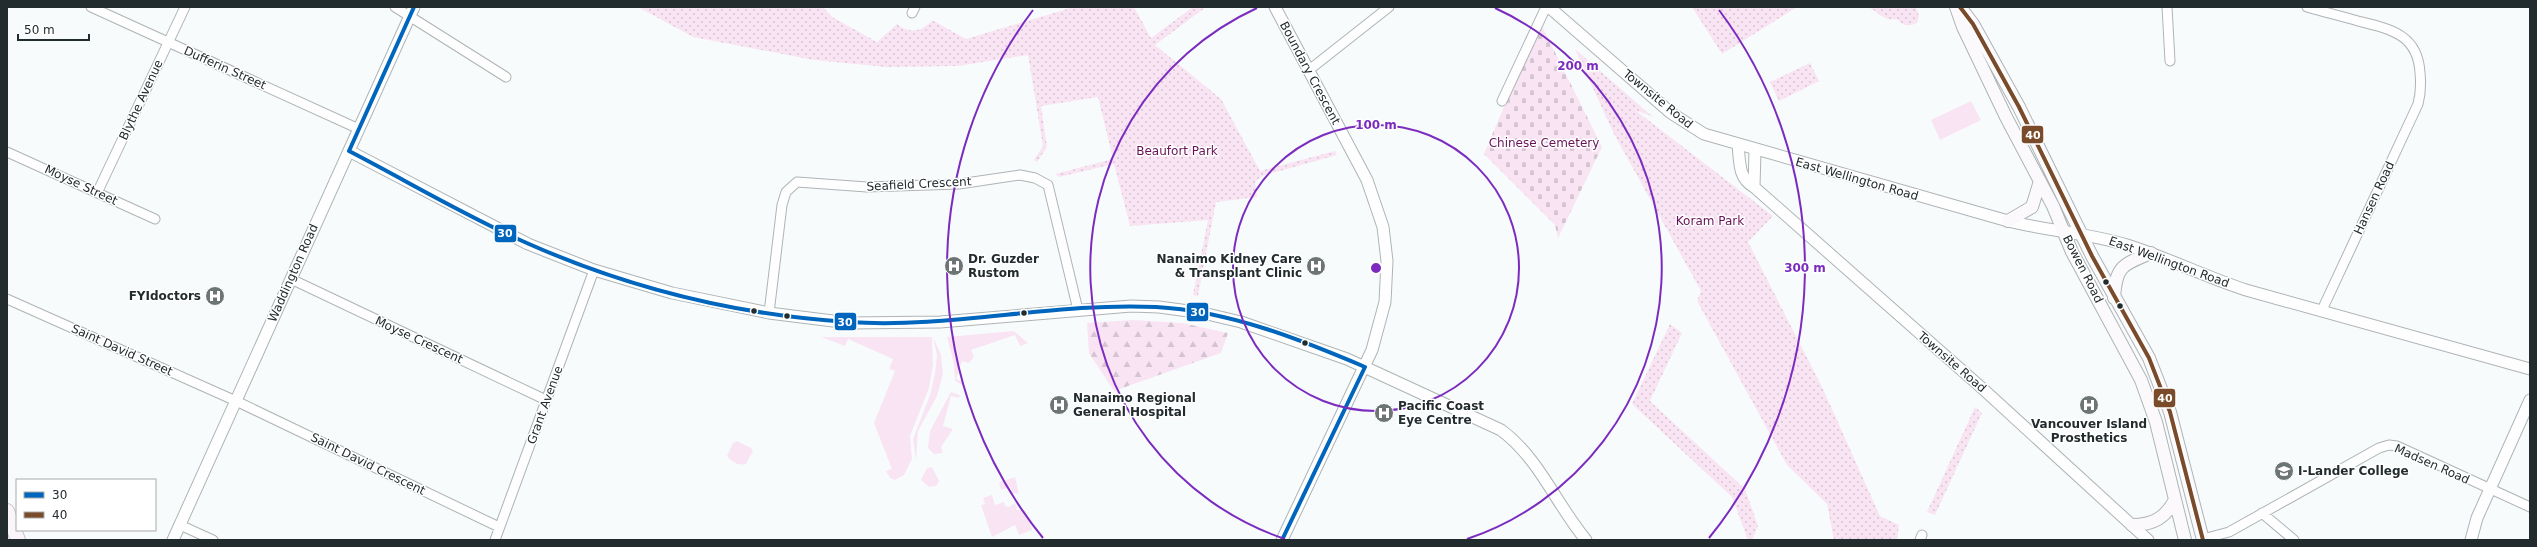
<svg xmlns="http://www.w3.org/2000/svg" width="2537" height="547" viewBox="0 0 2537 547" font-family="'DejaVu Sans',sans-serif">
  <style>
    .green { fill: #f9e4f3 }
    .forest { fill: url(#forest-firs) }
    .cemetery { fill: url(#cemetery-stones) }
    .park { fill: url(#park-dots) }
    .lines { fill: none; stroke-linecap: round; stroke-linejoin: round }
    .minor-casing { stroke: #aeb4b6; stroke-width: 11 }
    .tertiary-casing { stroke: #aeb4b6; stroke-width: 13 }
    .secondary-casing { stroke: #aeb4b6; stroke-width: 14 }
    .primary-casing { stroke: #c8c3c9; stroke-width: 16 }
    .minor { stroke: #fefeff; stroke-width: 9 }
    .tertiary { stroke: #fefeff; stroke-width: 11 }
    .secondary { stroke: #fbf9fb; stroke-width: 12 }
    .primary { stroke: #f9f5f8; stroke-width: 14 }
    .bus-1-casing { stroke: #fff; stroke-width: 7 }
    .bus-2-casing { stroke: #fff; stroke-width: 7 }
    .bus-1 { stroke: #0065bd; stroke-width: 4 }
    .bus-2 { stroke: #7a4b2a; stroke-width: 4 }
    .ring { fill: none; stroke: #7b2cbf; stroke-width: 2 }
    .bus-dot { fill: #222b2e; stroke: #fff; stroke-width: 1.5 }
    .labels { text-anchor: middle; stroke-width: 3; stroke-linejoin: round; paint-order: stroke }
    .street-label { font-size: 12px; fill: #222b2e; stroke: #fff }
    .park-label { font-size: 12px; fill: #681157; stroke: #fff }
    .poi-label { font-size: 12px; font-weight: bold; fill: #222b2e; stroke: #fff; text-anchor: start }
    .centre { fill: #7b2cbf; stroke: #fff; stroke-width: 2 }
    .ring-label { font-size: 12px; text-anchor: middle; font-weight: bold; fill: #7b2cbf; stroke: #fff; stroke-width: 3; stroke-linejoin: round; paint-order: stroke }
    .line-badge { stroke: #fff; stroke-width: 1.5 }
    .badge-label { font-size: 11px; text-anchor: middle; font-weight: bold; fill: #fff }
  </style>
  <defs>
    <pattern id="forest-firs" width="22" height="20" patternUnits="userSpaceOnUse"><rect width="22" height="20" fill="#f9e4f3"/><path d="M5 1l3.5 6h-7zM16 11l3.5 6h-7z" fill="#d5c4d1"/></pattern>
    <pattern id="cemetery-stones" width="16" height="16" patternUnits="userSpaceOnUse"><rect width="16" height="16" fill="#f9e4f3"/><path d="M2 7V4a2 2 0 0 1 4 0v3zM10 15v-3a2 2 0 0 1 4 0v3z" fill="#d5c4d1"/></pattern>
    <pattern id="park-dots" width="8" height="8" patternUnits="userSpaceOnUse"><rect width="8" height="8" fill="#f9e4f3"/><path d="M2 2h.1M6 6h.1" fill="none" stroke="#d5c4d1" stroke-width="1.8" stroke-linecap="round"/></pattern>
  </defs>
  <rect width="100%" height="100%" fill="#f8fbfc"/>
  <path class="green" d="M1971,101l10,19 -41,20 -9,-20z
    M1014,331l14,12 -8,3 -5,-11 -44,15 3,7 -5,6 -7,-2 -6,18 7,3v3l-8,-4 -1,-17 -7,-27z
    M821,337h111l1,28 -4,23 -19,48 2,23 -8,16 -9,5 -5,-2 -4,-7 6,-2 -18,-46 21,-52 -6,-2 4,-10 -45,-20 -3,7z
    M933,337l8,18 2,19 -6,22 -19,35 -2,30 -3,-22 17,-44 5,-22 2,-18z
    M951,392l9,3 -1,3 -8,-2 -8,30 10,3 -12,18 2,6 -9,1 -6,-6 2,-17z
    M737,441l14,7 2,3 -7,13c-7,2 -15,-2 -19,-8l6,-13z
    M932,467l7,14 -3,5 -7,1 -8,-7 6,-12z
    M1015,477l4,17 -7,-1 -2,-6 -9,3 -2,-8z
    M992,495l3,10 9,-3 1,4 4,1 6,-4 2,7h8l7,20 -13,5 -4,-10 -23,12 -11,-32 4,-1 -2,-6z"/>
  <path class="forest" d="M1133,320l49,3 46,10 -7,20 -107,38 -25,-38 -2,-30z"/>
  <path class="cemetery" d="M1540,22l62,125 -44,91 -3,-13 -71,-71z"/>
  <path class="park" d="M638,7h185l9,10 45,25 20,-18c11,10 26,8 35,-4l34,19 108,-32h60l17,31 42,-31h13l-51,38 66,54 39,72 75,-20 2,4 -75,21 -7,6 2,15 -41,5 -18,94 -5,-1 15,-75 -78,6 -16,-62 -55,13 -4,-3 58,-15 -15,-62 -57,9 6,41 -10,15 -3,-2 9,-14 -15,-91 -71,11 -71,1 -72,-7 -121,-23z
    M1692,7h105l-75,47z
    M1868,7h48l3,9 -2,7c-9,4 -14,3 -20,-4 -13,3 -18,-7 -29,-12z
    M1575,49l78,68 -18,-7 138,106 -25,26 75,147 57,127 19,9 -2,15h-63l-7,-36 -40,-39 -90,-164 4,-10 -87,-157z
    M1810,63l9,18 -40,20 -9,-19z
    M1670,324l12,9 -32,68 95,88 13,37 -6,14h-4l-16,-43 -100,-93z
    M1975,407l7,6 -47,102 -8,-3z"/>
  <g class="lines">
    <defs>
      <path id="minor" d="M91,7l268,122
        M395,7l111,70
        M2167,7l3,54
        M2307,7c17,5 34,9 51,14 32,8 60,13 62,52 1,10 1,20 -2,31l-96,206
        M912,13l3,-6
        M1309,70l80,-63
        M1502,101l44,-94
        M7,152l148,67
        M97,193l88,-186
        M291,279l255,121
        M7,299l229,102 263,126
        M769,313l13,-108 4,-13 11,-10 70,5 92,-3 61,-9 15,3 13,7 30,125
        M2262,513l32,27
        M180,525l33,15
        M2203,539l26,-7 150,-84 10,-3 8,1 133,61
        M495,540l99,-270
        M1920,540l2,-5"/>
      <path id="tertiary" d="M1275,7l92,173 16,47 4,34 -2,41 -13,48 -90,190
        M1549,7l122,106 33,21 304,87c40,10 81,12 119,24 41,13 79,32 119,45l284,79
        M1738,145c2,17 0,33 16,42l229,202 165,151
        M349,151l179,93 66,26 78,23 97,20 80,10 91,-1 191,-16 28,1 44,6 38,9 106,37 154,71c38,28 55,74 85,110
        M1754,187l1,-37
        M173,540l241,-533
        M2471,540l6,-22 53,-118"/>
      <path id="secondary" d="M1956,7l7,20 43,90 47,89 19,46 69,128 15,42 29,118
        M1960,7l13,17 46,83 73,149 57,102 21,54 33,128
        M2008,221l24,-14 8,-26
        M2114,298c2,-32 8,-33 37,-45
        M2132,525c21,0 33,-7 43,-25"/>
      <path id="primary" d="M7,511l11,29"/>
    </defs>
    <use href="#minor" class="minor-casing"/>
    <use href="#tertiary" class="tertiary-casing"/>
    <use href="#secondary" class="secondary-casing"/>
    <use href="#primary" class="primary-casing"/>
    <use href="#minor" class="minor"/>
    <use href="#tertiary" class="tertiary"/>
    <use href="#secondary" class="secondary"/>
    <use href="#primary" class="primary"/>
    <defs>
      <path id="bus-1" d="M349,151c60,31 118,66 180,93 100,44 209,71 319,78 103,7 205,-20 308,-15 73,4 143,32 209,60
        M349,151l65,-144
        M1282,540l83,-173"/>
      <path id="bus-2" d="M1960,7l13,17 46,83 73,149 57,102 21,54 33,128"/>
    </defs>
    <use href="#bus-1" class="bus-1-casing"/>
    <use href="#bus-2" class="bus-2-casing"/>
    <use href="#bus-1" class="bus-1"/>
    <use href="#bus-2" class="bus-2"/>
  </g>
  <g class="ring">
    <circle cx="1376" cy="268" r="143"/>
    <path d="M1285 539A286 286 0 0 1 1257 8M1495 8A286 286 0 0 1 1467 539"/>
    <path d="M1043 538A429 429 0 0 1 1033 10M1719 10A429 429 0 0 1 1709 538"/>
  </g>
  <defs>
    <symbol id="hospital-disc" viewBox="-11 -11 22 22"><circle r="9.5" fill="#6d7476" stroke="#fff"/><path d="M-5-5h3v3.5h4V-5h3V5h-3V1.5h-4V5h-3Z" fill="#fff"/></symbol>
    <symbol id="university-disc" viewBox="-11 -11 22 22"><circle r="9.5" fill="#6d7476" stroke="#fff"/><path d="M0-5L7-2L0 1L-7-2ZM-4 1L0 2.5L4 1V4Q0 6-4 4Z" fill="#fff"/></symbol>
  </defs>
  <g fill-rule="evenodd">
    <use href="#hospital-disc" x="943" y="255" width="22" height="22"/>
    <use href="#hospital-disc" x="1305" y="255" width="22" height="22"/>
    <use href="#hospital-disc" x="204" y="285" width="22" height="22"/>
    <use href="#hospital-disc" x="1048" y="394" width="22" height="22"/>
    <use href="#hospital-disc" x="2078" y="394" width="22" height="22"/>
    <use href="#hospital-disc" x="1373" y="402" width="22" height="22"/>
    <use href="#university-disc" x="2273" y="460" width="22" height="22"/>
  </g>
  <g class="bus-dot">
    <circle cx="2106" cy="282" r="3.5"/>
    <circle cx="2120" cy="306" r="3.5"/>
    <circle cx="754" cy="311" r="3.5"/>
    <circle cx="1024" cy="313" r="3.5"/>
    <circle cx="787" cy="316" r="3.5"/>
    <circle cx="1305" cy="343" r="3.5"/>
  </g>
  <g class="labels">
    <g class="street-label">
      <text transform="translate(225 68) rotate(24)" y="4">Dufferin Street</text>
      <text transform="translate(1310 73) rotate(62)" y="4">Boundary Crescent</text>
      <text transform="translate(1658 99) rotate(39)" y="4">Townsite Road</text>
      <text transform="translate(141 100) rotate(-65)" y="4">Blythe Avenue</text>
      <text transform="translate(1857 179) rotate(16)" y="4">East Wellington Road</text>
      <text transform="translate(919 184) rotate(-3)" y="4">Seafield Crescent</text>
      <text transform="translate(81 185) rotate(25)" y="4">Moyse Street</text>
      <text transform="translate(2374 198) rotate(-65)" y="4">Hansen Road</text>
      <text transform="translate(2169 262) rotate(20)" y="4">East Wellington Road</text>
      <text transform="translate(2083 269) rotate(63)" y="4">Bowen Road</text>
      <text transform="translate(293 273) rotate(-66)" y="4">Waddington Road</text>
      <text transform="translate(419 340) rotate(25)" y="4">Moyse Crescent</text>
      <text transform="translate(122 350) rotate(24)" y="4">Saint David Street</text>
      <text transform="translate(1952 362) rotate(41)" y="4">Townsite Road</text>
      <text transform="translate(545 405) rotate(-70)" y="4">Grant Avenue</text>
      <text transform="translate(368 464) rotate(26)" y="4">Saint David Crescent</text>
      <text transform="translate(2432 464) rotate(24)" y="4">Madsen Road</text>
    </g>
    <g class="park-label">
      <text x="1544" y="147">Chinese Cemetery</text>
      <text x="1177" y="155">Beaufort Park</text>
      <text x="1710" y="225">Koram Park</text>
    </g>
    <g class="poi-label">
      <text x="968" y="263">Dr. Guzder<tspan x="968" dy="14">Rustom</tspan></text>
      <text x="1302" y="263" text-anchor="end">Nanaimo Kidney Care<tspan x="1302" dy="14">&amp; Transplant Clinic</tspan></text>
      <text x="201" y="300" text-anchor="end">FYIdoctors</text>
      <text x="1073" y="402">Nanaimo Regional<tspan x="1073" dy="14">General Hospital</tspan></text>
      <text x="1398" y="410">Pacific Coast<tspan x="1398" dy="14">Eye Centre</tspan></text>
      <text x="2089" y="428" text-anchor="middle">Vancouver Island<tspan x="2089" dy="14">Prosthetics</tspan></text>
      <text x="2298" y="475">I-Lander College</text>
    </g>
  </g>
  <circle cx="1376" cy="268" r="6" class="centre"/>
  <g class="ring-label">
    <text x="1578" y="70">200 m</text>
    <text x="1376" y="129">100 m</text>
    <text x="1805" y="272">300 m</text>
  </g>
  <g class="line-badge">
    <rect x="2021" y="125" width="23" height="19" rx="4" fill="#7a4b2a"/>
    <rect x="494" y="224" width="23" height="19" rx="4" fill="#0065bd"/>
    <rect x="1186" y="302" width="23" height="20" rx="4" fill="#0065bd"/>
    <rect x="834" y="312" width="23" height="19" rx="4" fill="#0065bd"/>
    <rect x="2153" y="388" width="23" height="20" rx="4" fill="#7a4b2a"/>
  </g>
  <g class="badge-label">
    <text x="2033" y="139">40</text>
    <text x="505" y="237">30</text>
    <text x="1198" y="316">30</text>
    <text x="845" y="326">30</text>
    <text x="2165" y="402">40</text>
  </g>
  <rect width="2537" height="547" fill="none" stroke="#222b2e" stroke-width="16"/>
  <rect x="16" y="479" width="140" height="52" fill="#ffffff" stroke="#a7aaab"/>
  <rect x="24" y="492" width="20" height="6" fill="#0065bd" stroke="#a7aaab"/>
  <text x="52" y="499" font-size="12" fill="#222b2e">30</text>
  <rect x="24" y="512" width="20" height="6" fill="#7a4b2a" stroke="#a7aaab"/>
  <text x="52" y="519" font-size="12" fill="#222b2e">40</text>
  <path d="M18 34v6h71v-6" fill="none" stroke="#222b2e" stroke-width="2"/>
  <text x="24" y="34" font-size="12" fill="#222b2e" stroke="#ffffff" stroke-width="3" paint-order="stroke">50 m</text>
</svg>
